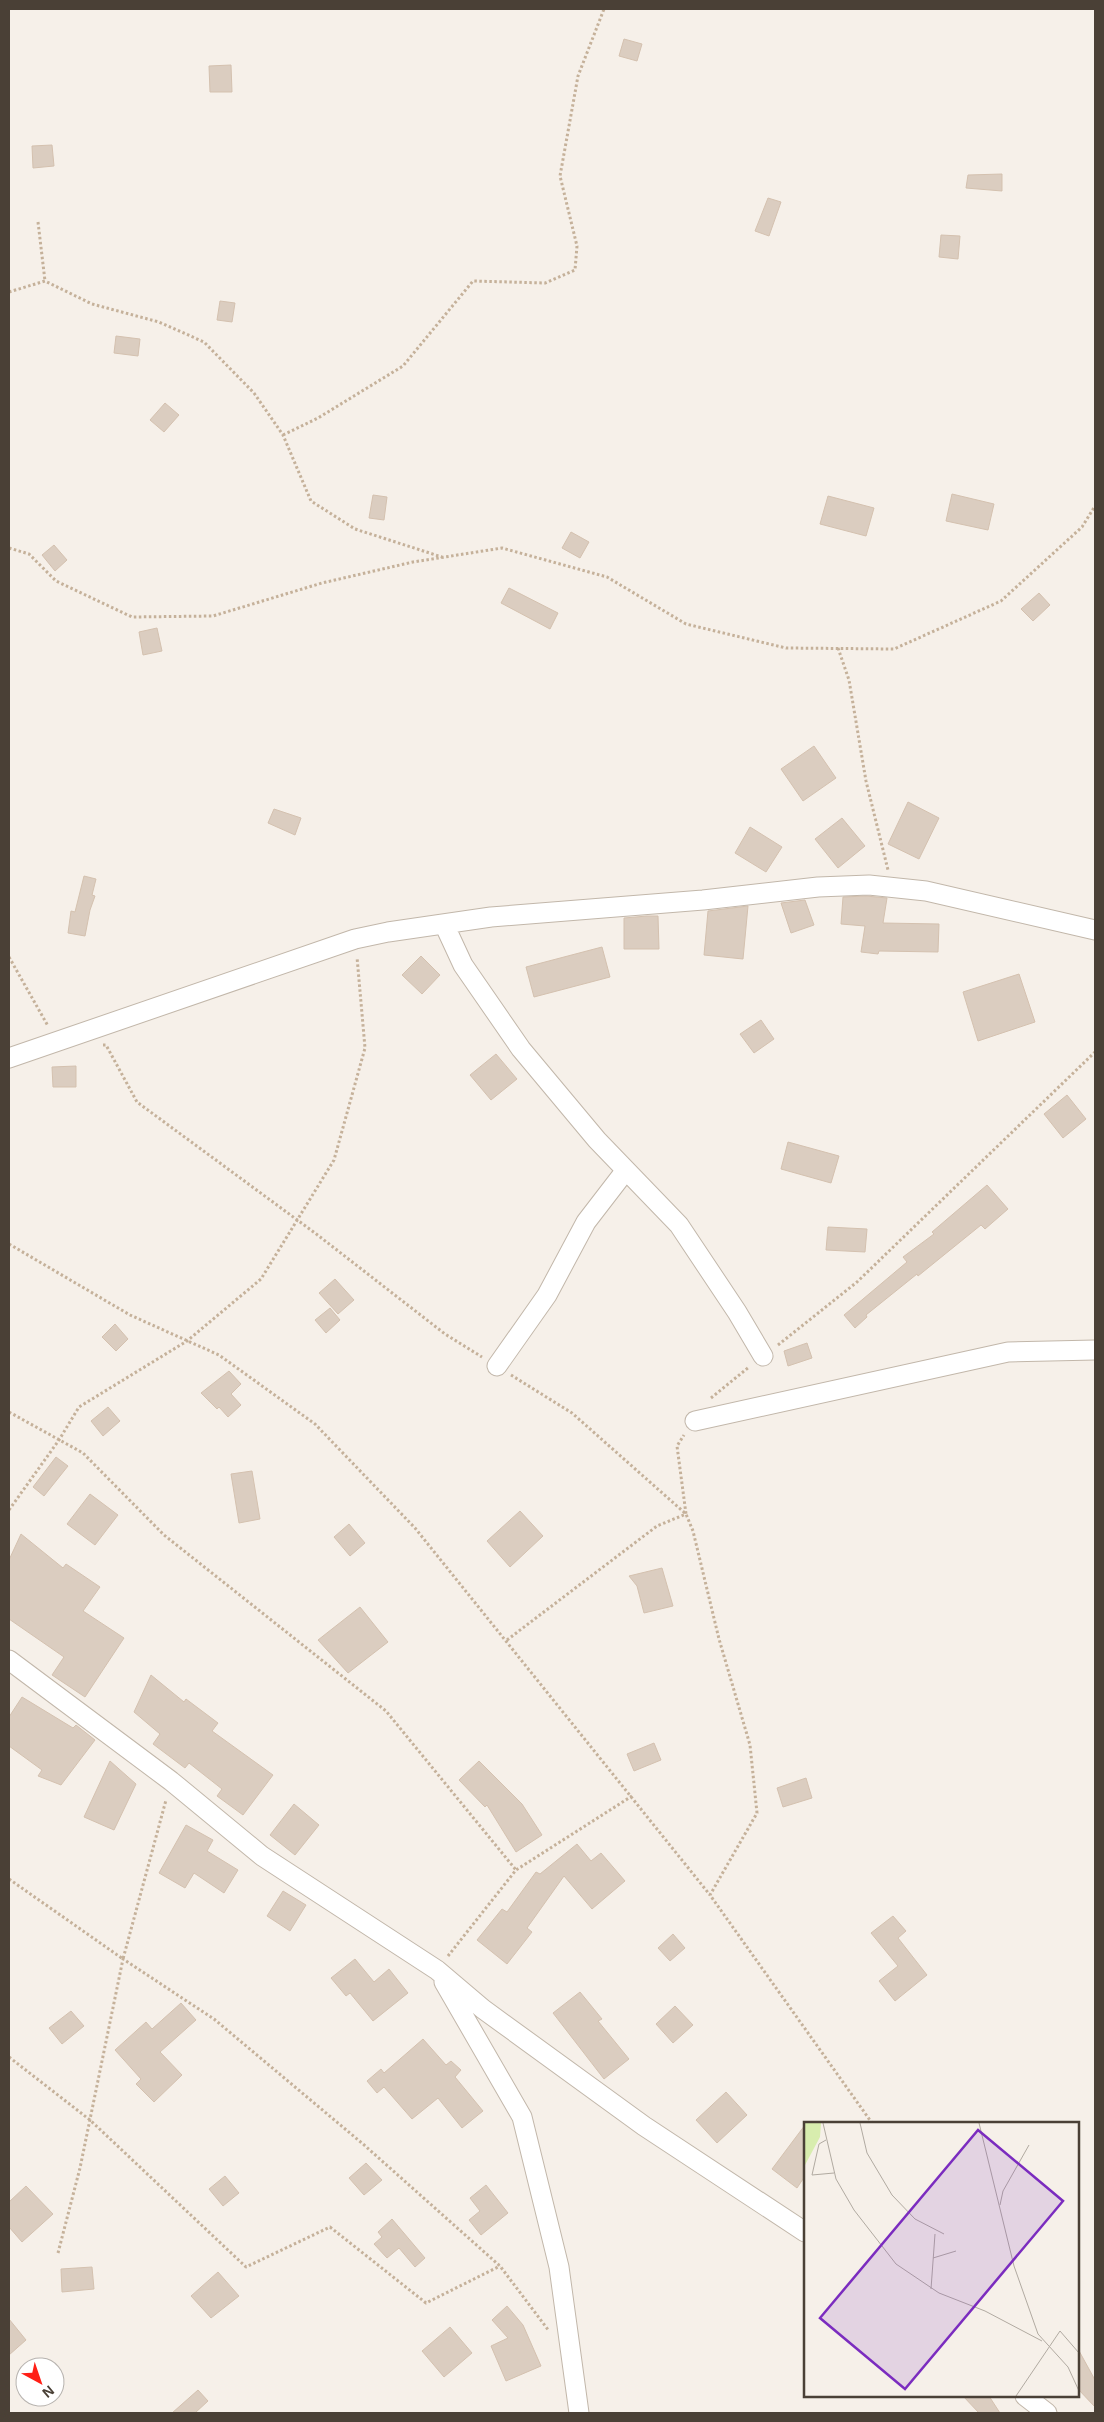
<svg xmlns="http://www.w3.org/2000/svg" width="1104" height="2422" viewBox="0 0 1104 2422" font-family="Helvetica,sans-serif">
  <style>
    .building { fill: #dbcdc0; stroke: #d4c1af }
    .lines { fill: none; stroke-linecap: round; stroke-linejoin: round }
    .minor-casing { stroke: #c2b7aa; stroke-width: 21 }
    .path { stroke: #c5b19a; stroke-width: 3; stroke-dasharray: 2.5 2.5; stroke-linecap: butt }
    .minor { stroke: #fff; stroke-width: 19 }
    .inset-road { fill: none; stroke: #b1aaa1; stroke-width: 1 }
    .view { fill: #7b2cbf; fill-opacity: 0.15; stroke: #7b2cbf; stroke-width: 2.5 }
    .inset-edge { fill: none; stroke: #4a4036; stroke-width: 2.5 }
  </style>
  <rect width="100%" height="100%" fill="#f6f0e9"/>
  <path class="building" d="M624,39l18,5 -5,17 -18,-5z
    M231,65l1,27h-22l-1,-26z
    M52,145l2,21 -21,2 -1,-22z
    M1002,174v17l-36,-3 2,-13z
    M768,198l13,4 -12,34 -14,-5z
    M941,235l19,1 -2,23 -19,-2z
    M220,301l15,2 -3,19 -15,-2z
    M116,336l24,3 -2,17 -24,-3z
    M165,403l14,12 -15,17 -14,-12z
    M952,494l42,10 -6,26 -42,-9z
    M373,495l14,2 -3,23 -15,-2z
    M828,496l46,12 -8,28 -46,-12z
    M571,532l18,10 -9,16 -18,-10z
    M54,545l13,15 -12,11 -13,-16z
    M509,588l49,25 -8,16 -49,-26z
    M1039,593l11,12 -17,16 -12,-12z
    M157,628l5,23 -19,4 -4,-23z
    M814,746l22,32 -33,23 -22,-32z
    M908,802l31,16 -20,41 -31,-15z
    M274,809l27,9 -6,17 -27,-12z
    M842,818l23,28 -27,22 -23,-29z
    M750,827l32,20 -16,25 -31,-19z
    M84,876l12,3 -4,16 3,1 -5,14 -5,26 -17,-3 3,-22 4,1z
    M866,896l21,2 -4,25 56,1 -1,28 -59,-1 -1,3 -17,-2 4,-26 -24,-2 2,-27z
    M805,900l9,25 -23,8 -10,-30z
    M748,906l-5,53 -39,-4 4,-44z
    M647,916h11l1,33h-35v-31z
    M602,947l8,30 -76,20 -8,-30z
    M421,956l19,19 -18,19 -20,-19z
    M1019,974l16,48 -57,19 -15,-49z
    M761,1020l13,19 -20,14 -14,-19z
    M496,1054l21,25 -26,21 -21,-25z
    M76,1066v21h-23l-1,-20z
    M1067,1095l19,24 -23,19 -19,-24z
    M788,1142l51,14 -8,27 -50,-14z
    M987,1185l21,24 -23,20 -4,-4 -63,51 -1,-2 -51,41 1,2 -12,11 -11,-13 63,-53 -4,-5 31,-23 -2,-2z
    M828,1227l39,2 -2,23 -39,-2z
    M335,1279l19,21 -16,14 -19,-21z
    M330,1308l10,12 -14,13 -11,-13z
    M115,1324l13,15 -12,12 -14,-14z
    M807,1343l5,15 -24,8 -4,-15z
    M229,1371l12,13 -10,10 10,11 -13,12 -9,-10 -2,2 -16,-16z
    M108,1407l12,14 -17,15 -12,-15z
    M56,1457l12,9 -24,30 -11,-9z
    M252,1471l8,48 -21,4 -8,-49z
    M90,1494l28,21 -23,30 -28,-21z
    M520,1511l23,25 -33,31 -23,-26z
    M349,1524l16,19 -15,13 -16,-19z
    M21,1534l42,34 3,-4 34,23 -17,24 41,27 -39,59 -33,-22 12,-18 -55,-38v-59z
    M662,1568l11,38 -29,7 -7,-27 -8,-10z
    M360,1607l28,35 -40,31 -30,-33z
    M151,1675l33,27 2,-3 32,24 -6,8 61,44 -30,40 -26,-19 5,-7 -33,-26 -4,5 -32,-24 7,-10 -26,-22z
    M22,1697l51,31 3,-3 19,15 -34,45 -23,-9 4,-6 -33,-24v-29z
    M654,1743l7,17 -27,11 -7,-17z
    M110,1761l26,23 -22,46 -30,-13z
    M479,1761l43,43 20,31 -26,17 -29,-47 -2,2 -26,-27z
    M806,1778l6,20 -29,9 -6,-19z
    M294,1804l25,21 -24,30 -25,-20z
    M186,1825l27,15 -6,11 31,19 -14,23 -30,-20 -9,15 -26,-15z
    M577,1844l14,17 10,-8 24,28 -33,28 -28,-33 -37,52 5,4 -25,32 -30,-24 25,-31 5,3 29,-40 4,2z
    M283,1891l23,14 -16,26 -23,-15z
    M893,1916l13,15 -8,7 29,37 -32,26 -16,-20 19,-15 -27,-33z
    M673,1934l12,14 -15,13 -12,-13z
    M355,1959l19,23 15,-13 19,24 -35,28 -23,-28 -4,3 -15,-18z
    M580,1992l22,27 -4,2 31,38 -25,20 -51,-66z
    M181,2003l15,17 -36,32 22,23 -28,27 -18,-18 5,-5 -26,-29 31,-28 6,7z
    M675,2006l18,19 -20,18 -17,-19z
    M71,2011l13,15 -22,18 -13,-16z
    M423,2039l23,26 5,-4 10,9 -6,7 28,34 -21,17 -24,-30 -26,21 -28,-32 -7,6 -10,-12 14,-12 3,4z
    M726,2092l21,23 -30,28 -21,-23z
    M805,2125v51l-8,12 -25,-19z
    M366,2163l16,17 -18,15 -15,-17z
    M225,2176l14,17 -16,13 -14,-17z
    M486,2185l22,28 -27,22 -12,-15 11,-9 -10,-13z
    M26,2186l27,28 -31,28 -13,-15v-25z
    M392,2219l33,39 -10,9 -16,-19 -12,10 -13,-14 8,-7 -4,-5z
    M92,2267l2,22 -32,3 -1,-23z
    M218,2272l21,24 -28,22 -20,-22z
    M507,2306l16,19 18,41 -35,15 -15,-35 17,-8 -16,-18z
    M9,2319l17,21 -17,15z
    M450,2327l22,26 -28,24 -22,-26z
    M1078,2349l17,31v27l-17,-18z
    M198,2390l10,11 -13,12h-23z
    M963,2396h26l11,17h-21z"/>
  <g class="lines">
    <defs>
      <path id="minor" d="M444,924l19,41 58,84 76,91 82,85 58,87 26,44
        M9,1058l346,-119 33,-7 103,-15 212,-17 115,-13 51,-2 57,6 169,39
        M497,1366l50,-71 39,-73 40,-52
        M695,1421l313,-69 87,-2
        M9,1660l162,121 91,75 175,114 46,39 161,117 161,106
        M444,1982l78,135 37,150 20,146
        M1025,2396l22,17"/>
    </defs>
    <use href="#minor" class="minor-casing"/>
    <path class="path" d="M38,222l7,59
      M9,292l36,-11 47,23 67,18 45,20 50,51 29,42 28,66 44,28 87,28
      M283,435l35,-17 85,-52 70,-85 72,2 30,-13 2,-24 -17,-70 18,-100 26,-67
      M9,548l20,6 27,27 76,36 81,-1 109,-33 91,-21 89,-14 105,29 79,47 100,24 108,1 107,-48 81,-74 13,-21
      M838,648l11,32 17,101 22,89
      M9,957l39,69
      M103,1045h3l31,57 178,131 130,101 37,23
      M9,1244l121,71 89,40 96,69 100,104 295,367
      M778,1345l79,-63 238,-230
      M511,1375l61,38 114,101 7,17 26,108 31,106 7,68 -47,82 162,228
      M711,1398l38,-31
      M9,1412l74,41 81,82 222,176 130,159
      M9,1510l50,-70 20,-33 108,-66 74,-62 73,-119 31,-112 -8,-91
      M507,1640l150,-114 29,-12 -9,-68 7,-11
      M9,1879l114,80 43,-159
      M448,1956l68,-86 116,-74
      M9,2057l81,63 156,147 84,-40 96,76 74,-37
      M58,2253l22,-85 43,-209 91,60 149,125 137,122 49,65"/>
    <use href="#minor" class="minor"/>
  </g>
  <g transform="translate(804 2122)">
    <rect width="275" height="275" fill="#f6f0e9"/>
    <path d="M0,1h17l-1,14 -15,28z" fill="#d8edae"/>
    <path class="inset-road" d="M19,1l13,56 18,31 42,54 43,29 46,18 57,30M56,1l7,30 25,42 23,24 29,15M175,1l35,143 24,68 30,33 11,24M22,18l-7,4 -7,31 22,-2M196,83l3,-14 26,-46M129,136l23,-7M127,167l4,-55M212,274l44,-65 19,22"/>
    <path class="view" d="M174,8l85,71 -158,188 -85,-71z"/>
    <rect width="275" height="275" class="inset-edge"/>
  </g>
  <rect width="1104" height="2422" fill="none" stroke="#4a4036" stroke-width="20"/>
  <g transform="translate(40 2382) rotate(140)"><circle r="24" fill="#ffffff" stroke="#b7b3af"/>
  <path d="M0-4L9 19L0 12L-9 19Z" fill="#ff1f16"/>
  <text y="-8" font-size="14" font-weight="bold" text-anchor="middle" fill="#4a4036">N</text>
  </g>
</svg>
